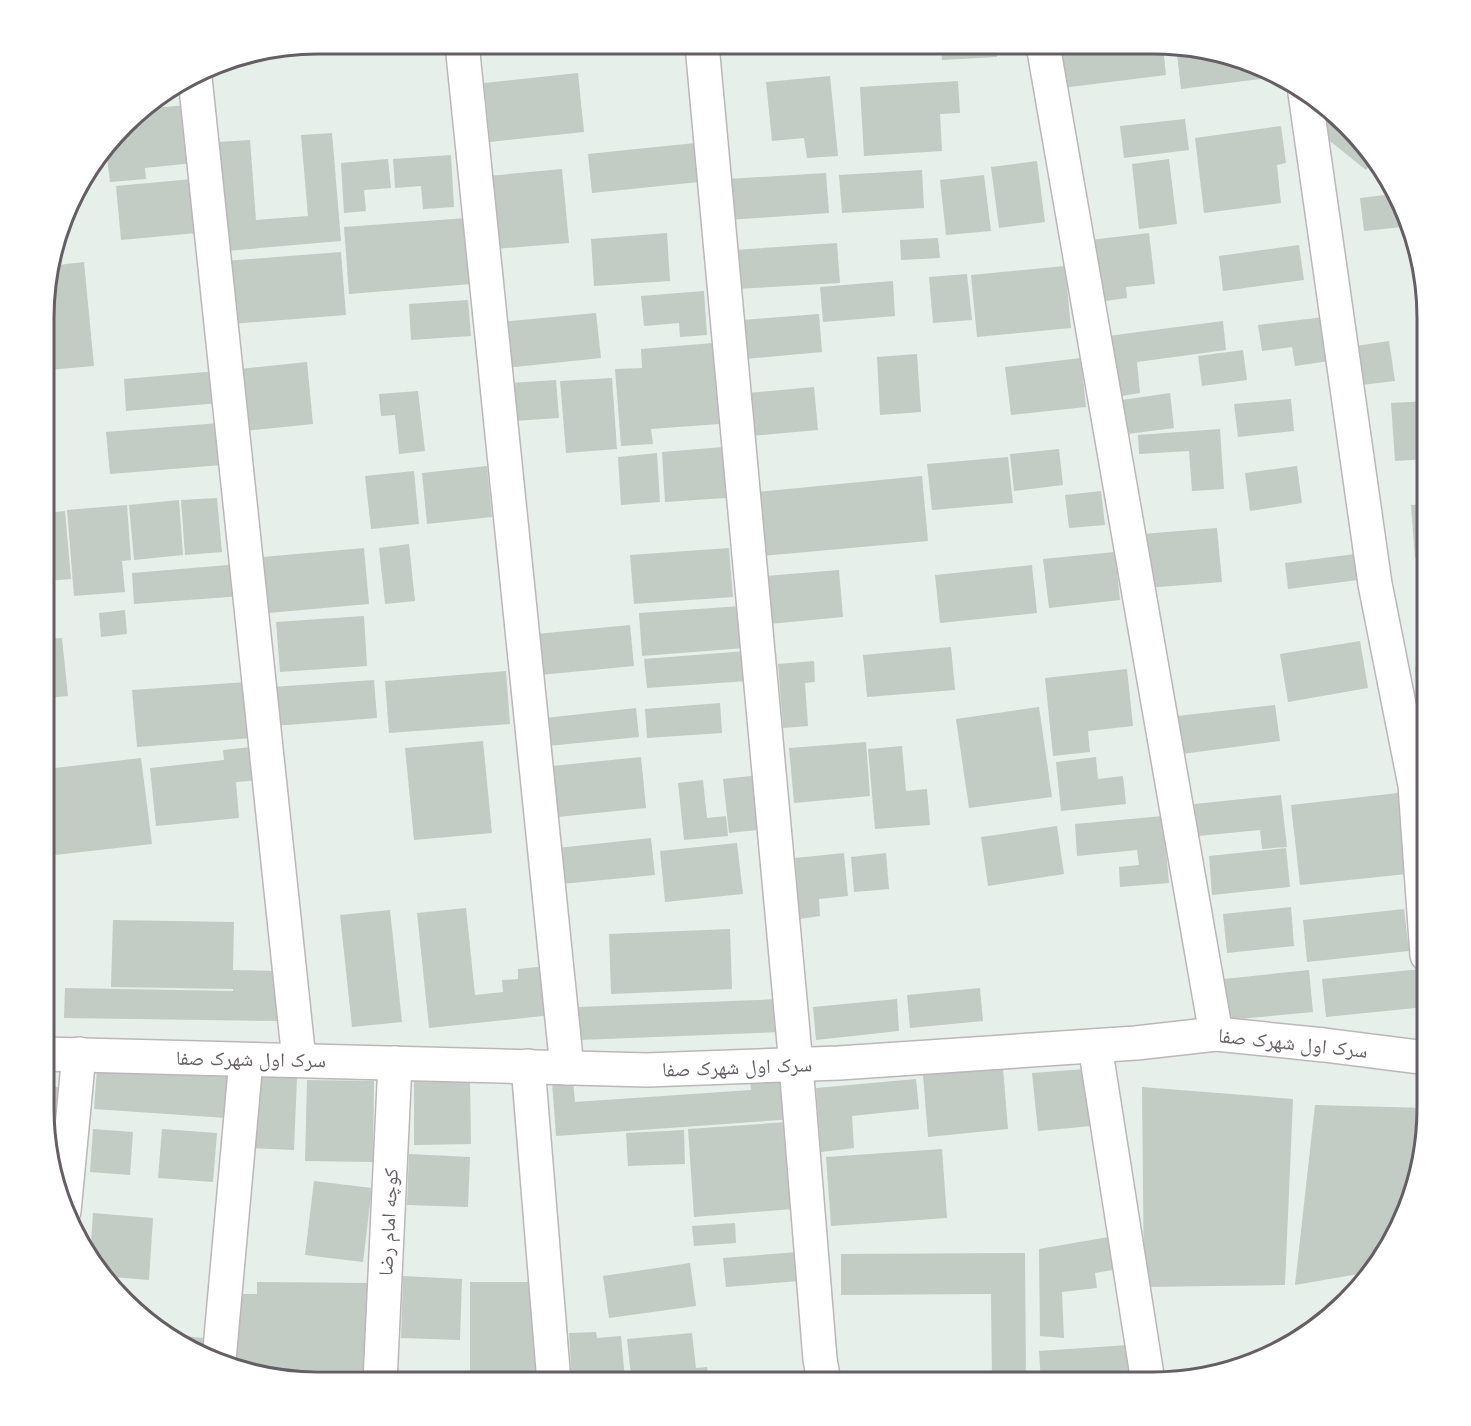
<svg xmlns="http://www.w3.org/2000/svg" width="1471" height="1426" viewBox="0 0 1471 1426" font-family="Helvetica,'Noto Naskh Arabic',sans-serif">
  <style>
    .building { fill: #c2cbc4 }
    .lines { fill: none; stroke-linecap: round; stroke-linejoin: round }
    .minor-casing { stroke: #bcb6bb; stroke-width: 36 }
    .tertiary-casing { stroke: #bcb6bb; stroke-width: 36 }
    .minor { stroke: #fff; stroke-width: 33 }
    .tertiary { stroke: #fff; stroke-width: 33 }
    .labels { text-anchor: middle; stroke-width: 4.5; stroke-linejoin: round; paint-order: stroke }
    .street-label { font-size: 20px; fill: #665e65; stroke: #fff }
    .rim { fill: none; stroke: #665e65; stroke-width: 3 }
  </style>
  <rect width="100%" height="100%" fill="#e6efe9"/>
  <path class="building" d="M335,44h47v4l-46,5z
    M722,45h44v2l-44,1z
    M941,45h55l1,12 -55,3z
    M1057,45l106,1 3,29 -104,13z
    M1176,46h13l87,29v2l-95,12z
    M578,73l6,59 -94,10 -6,-59z
    M830,76l8,80 -31,2 -3,-20 -32,3 -6,-59z
    M958,81l2,32 -20,1 2,37 -78,5 -4,-69z
    M188,105l6,58 -49,5 1,11 -36,3 -4,-33 31,-38 4,-2z
    M1328,113l43,37 4,9 -9,11 -51,-41z
    M1185,119l4,31 -65,8 -4,-32z
    M1281,126l5,37 -9,2 4,38 -77,10 -9,-75z
    M332,133l9,108 -115,10 -9,-109 33,-2 6,80 52,-4 -7,-81z
    M695,143l4,39 -107,11 -4,-39z
    M451,155l3,52 -31,2 -2,-23 -26,2 -2,-29z
    M388,159l3,29 -27,2 2,21 -22,2 -3,-50z
    M1169,159l8,65 -38,5 -7,-65z
    M1037,161l8,61 -46,6 -8,-61z
    M562,169l7,74 -75,6 -6,-73z
    M922,170l2,38 -82,5 -3,-38z
    M826,173l3,40 -100,7 -2,-41z
    M984,175l7,56 -45,4 -6,-55z
    M192,179l5,54 -76,7 -5,-54z
    M1394,194l17,32 -47,5 -4,-33z
    M466,218l5,66 -122,10 -5,-67z
    M667,233l3,48 -76,5 -3,-47z
    M1149,233l6,51 -29,3 1,11 -29,4 -8,-62z
    M938,238l2,20 -39,2 -1,-20z
    M837,243l3,40 -104,6 -2,-39z
    M1299,245l5,35 -81,11 -4,-35z
    M341,252l5,63 -116,9 -5,-63z
    M84,262l10,104 -46,4 1,-104z
    M1065,266l6,62 -94,9 -6,-62z
    M967,274l5,46 -39,3 -4,-46z
    M893,281l2,35 -72,6 -3,-35z
    M704,291l3,44 -27,2 -1,-14 -35,3 -3,-30z
    M468,300l3,36 -60,4 -2,-36z
    M596,313l5,45 -95,10 -5,-46z
    M819,314l3,38 -77,7 -3,-39z
    M1324,317l5,44 -34,5 -3,-19 -30,4 -4,-26z
    M1223,321l3,29 -89,12 3,31 -24,4 -8,-61z
    M1389,341l6,40 -33,4 -6,-39z
    M713,343l6,81 -68,5 2,15 -32,2 -6,-77 27,-1 -1,-19z
    M1243,350l4,30 -45,6 -4,-30z
    M917,354l4,58 -41,3 -3,-58z
    M1081,358l5,49 -75,8 -6,-48z
    M307,362l6,62 -68,7 -6,-62z
    M217,371l3,32 -94,8 -2,-32z
    M612,378l5,71 -51,4 -6,-72z
    M556,380l3,38 -46,3 -3,-38z
    M814,387l4,43 -68,6 -3,-43z
    M418,391l7,60 -26,3 -4,-39 -14,1 -2,-22z
    M1170,393l4,35 -54,7 -5,-34z
    M1291,399l3,32 -56,6 -4,-33z
    M1427,401v58l-32,2 -4,-58z
    M219,423l3,42 -112,9 -4,-42z
    M1220,429l4,60 -32,2 -3,-40 -50,3 -1,-19z
    M723,447l3,51 -61,4 -3,-50z
    M1059,449l4,36 -49,6 -4,-37z
    M657,453l3,49 -39,3 -3,-48z
    M1008,457l5,46 -81,7 -5,-46z
    M487,466l5,51 -65,7 -5,-51z
    M1297,466l5,37 -52,8 -5,-38z
    M414,471l5,53 -48,5 -6,-53z
    M922,476l6,65 -166,15 -6,-64z
    M1101,491l4,34 -36,3 -4,-33z
    M217,498l5,54 -37,3 -4,-55z
    M179,500l4,55 -49,5 -5,-55z
    M1427,504v53l-12,1 -4,-53z
    M127,505l4,55 -9,1 3,31 -51,4 -7,-86z
    M65,511l6,68 -24,2v-68z
    M1217,528l5,54 -76,6 -4,-54z
    M409,544l6,57 -30,3 -6,-56z
    M364,548l5,56 -101,9 -5,-56z
    M729,548l4,49 -99,7 -4,-49z
    M1115,552l5,48 -71,8 -6,-49z
    M1355,554l3,26 -70,9 -3,-26z
    M240,564l2,32 -108,8 -2,-31z
    M1032,565l5,48 -97,10 -5,-48z
    M839,570l4,47 -74,7 -4,-48z
    M1427,570v33l-9,1 -2,-33z
    M742,606l3,42 -103,8 -3,-43z
    M125,610l2,24 -26,3 -2,-24z
    M364,616l3,50 -87,6 -4,-50z
    M1427,616v33h-8l-3,-32z
    M630,625l4,41 -94,9 -4,-41z
    M62,638l6,58 -22,2 1,-59z
    M1360,641l8,47 -80,14 -8,-48z
    M951,647l4,43 -88,7 -4,-42z
    M746,651l2,30 -101,7 -3,-29z
    M814,661l1,21 -10,1 3,43 -25,2 -5,-64z
    M1427,666v40h-9l-3,-39z
    M1127,669l6,57 -45,5 2,21 -37,4 -8,-78z
    M506,671l4,53 -121,9 -4,-52z
    M374,680l3,38 -103,8 -2,-39z
    M247,682l5,56 -115,9 -5,-57z
    M720,703l2,30 -75,5 -2,-29z
    M1275,705l5,36 -98,13 -5,-38z
    M1039,707l13,90 -83,11 -13,-89z
    M636,708l3,29 -91,9 -3,-28z
    M483,741l9,92 -78,7 -9,-92z
    M866,742l4,54 -76,7 -5,-55z
    M262,746l3,34 -29,2 3,36 -83,8 -6,-58 74,-8 -1,-10z
    M902,746l4,45 21,-2 3,36 -55,4 -7,-80z
    M641,757l5,51 -89,9 -5,-51z
    M1096,757l2,22 25,-3 3,28 -65,7 -5,-49z
    M141,758l11,86 -106,12v-87z
    M760,775l6,54 -37,4 -6,-54z
    M703,780l4,38 19,-2 2,20 -44,4 -6,-57z
    M1398,793l9,81 -107,11 -9,-80z
    M1281,795l6,52 -25,2 -2,-19 -62,6 -4,-32z
    M1163,816l6,67 -49,4 -1,-20 20,-2 -2,-15 -60,6 -2,-32z
    M1057,826l7,48 -76,12 -7,-49z
    M651,838l4,37 -94,9 -4,-36z
    M737,843l6,51 -78,8 -5,-51z
    M1286,848l4,39 -78,8 -3,-39z
    M844,853l4,43 -29,3 1,17 -20,3 -5,-61z
    M886,853l3,36 -35,3 -3,-35z
    M1291,907l3,39 -67,7 -4,-39z
    M466,908l9,87 28,-3 -1,-12 16,-1v-10l29,-3 5,49 -123,13 -12,-115z
    M1404,909l5,42 -102,11 -4,-42z
    M390,910l12,112 -50,5 -12,-112z
    M113,920l121,2 -1,48 48,1 -1,50 -216,-3 1,-30 168,3v-2l-122,-2z
    M730,929l2,60 -121,5 -2,-60z
    M1421,969l4,38 -99,10 -4,-38z
    M1309,970l4,42 -95,9 -4,-41z
    M980,988l3,33 -73,7 -3,-33z
    M780,999l2,33 -202,8 -2,-33z
    M897,999l2,32 -83,9 -3,-33z
    M97,1068l132,9 -3,41 -132,-9z
    M1003,1068l5,61 -80,8 -5,-62z
    M1085,1069l6,57 -53,5 -6,-58z
    M251,1076l46,2 -3,72 -46,-2z
    M791,1077l3,42 -238,17 -4,-54 21,-2 2,22 176,-12 -1,-10z
    M470,1078l1,66 -57,1v-66z
    M916,1079l3,30 -67,7 2,32 -33,4 -5,-64z
    M307,1080l67,1 -1,81 -68,-1z
    M44,1086l21,2 -6,68 -8,-1 -7,-29z
    M1142,1087l151,12 -8,186 -141,2z
    M1315,1105l112,3v18l-28,104 -35,43 -69,12z
    M787,1122l6,87 -99,8 -6,-88z
    M93,1129l40,3 -3,43 -40,-3z
    M162,1129l55,4 -4,49 -55,-4z
    M684,1130l1,34 -57,2 -2,-33z
    M942,1149l5,69 -116,8 -5,-69z
    M409,1154l61,3 -2,50 -61,-2z
    M314,1181l58,7 -9,74 -58,-7z
    M93,1213l60,5 -4,62 -49,-4 -10,-18z
    M735,1223l1,20 -42,3 -2,-20z
    M1114,1236l5,33 -24,4 2,15 -35,4 2,46 -24,-2 -1,-87z
    M797,1252l2,29 -73,6 -3,-29z
    M1025,1253l1,129h-34l-1,-88 -150,1v-41z
    M690,1263l6,43 -87,12 -6,-42z
    M403,1276l59,3 -2,61 -59,-2z
    M257,1282l117,1 -1,87h-118l-21,-6v-70h23z
    M470,1282h68v100h-68z
    M596,1332l1,6 24,-2 4,43 -53,3 -3,-49z
    M692,1333l4,35 11,-1 2,15h-29l-1,-11 -48,5 -4,-37z
    M173,1335l31,3 -1,18 -7,-2z
    M1128,1345l2,37h-89l-2,-31z"/>
  <g class="lines">
    <defs>
      <path id="minor" d="M462,44l105,1024
        M702,45l94,1020 24,294 4,23
        M1043,45l173,989
        M195,78l104,982
        M1305,93l70,491 40,201 12,170
        M1095,1046l53,336
        M528,1066l26,316
        M64,1211l15,-157
        M219,1360l27,-300
        M380,1382l15,-319"/>
      <path id="tertiary" d="M44,1054l603,16 192,-7 297,-20 80,-9 108,11 103,13"/>
    </defs>
    <use href="#minor" class="minor-casing"/>
    <use href="#tertiary" class="tertiary-casing"/>
    <use href="#minor" class="minor"/>
    <use href="#tertiary" class="tertiary"/>
  </g>
  <g class="labels">
    <g class="street-label">
      <text transform="translate(1293 1043) rotate(6)" y="7">سرک اول شهرک صفا</text>
      <text transform="translate(251 1059) rotate(1)" y="7">سرک اول شهرک صفا</text>
      <text transform="translate(737 1067) rotate(-2)" y="7">سرک اول شهرک صفا</text>
      <text transform="translate(388 1222) rotate(-87)" y="7">کوچه امام رضا</text>
    </g>
  </g>
  <path d="M0 0H1471V1426H0ZM318 54H1153A264 264 0 0 1 1417 318V1108A264 264 0 0 1 1153 1372H318A264 264 0 0 1 54 1108V318A264 264 0 0 1 318 54Z" fill="#fff" fill-rule="evenodd"/>
  <path class="rim" d="M318 54H1153A264 264 0 0 1 1417 318V1108A264 264 0 0 1 1153 1372H318A264 264 0 0 1 54 1108V318A264 264 0 0 1 318 54Z"/>
</svg>
